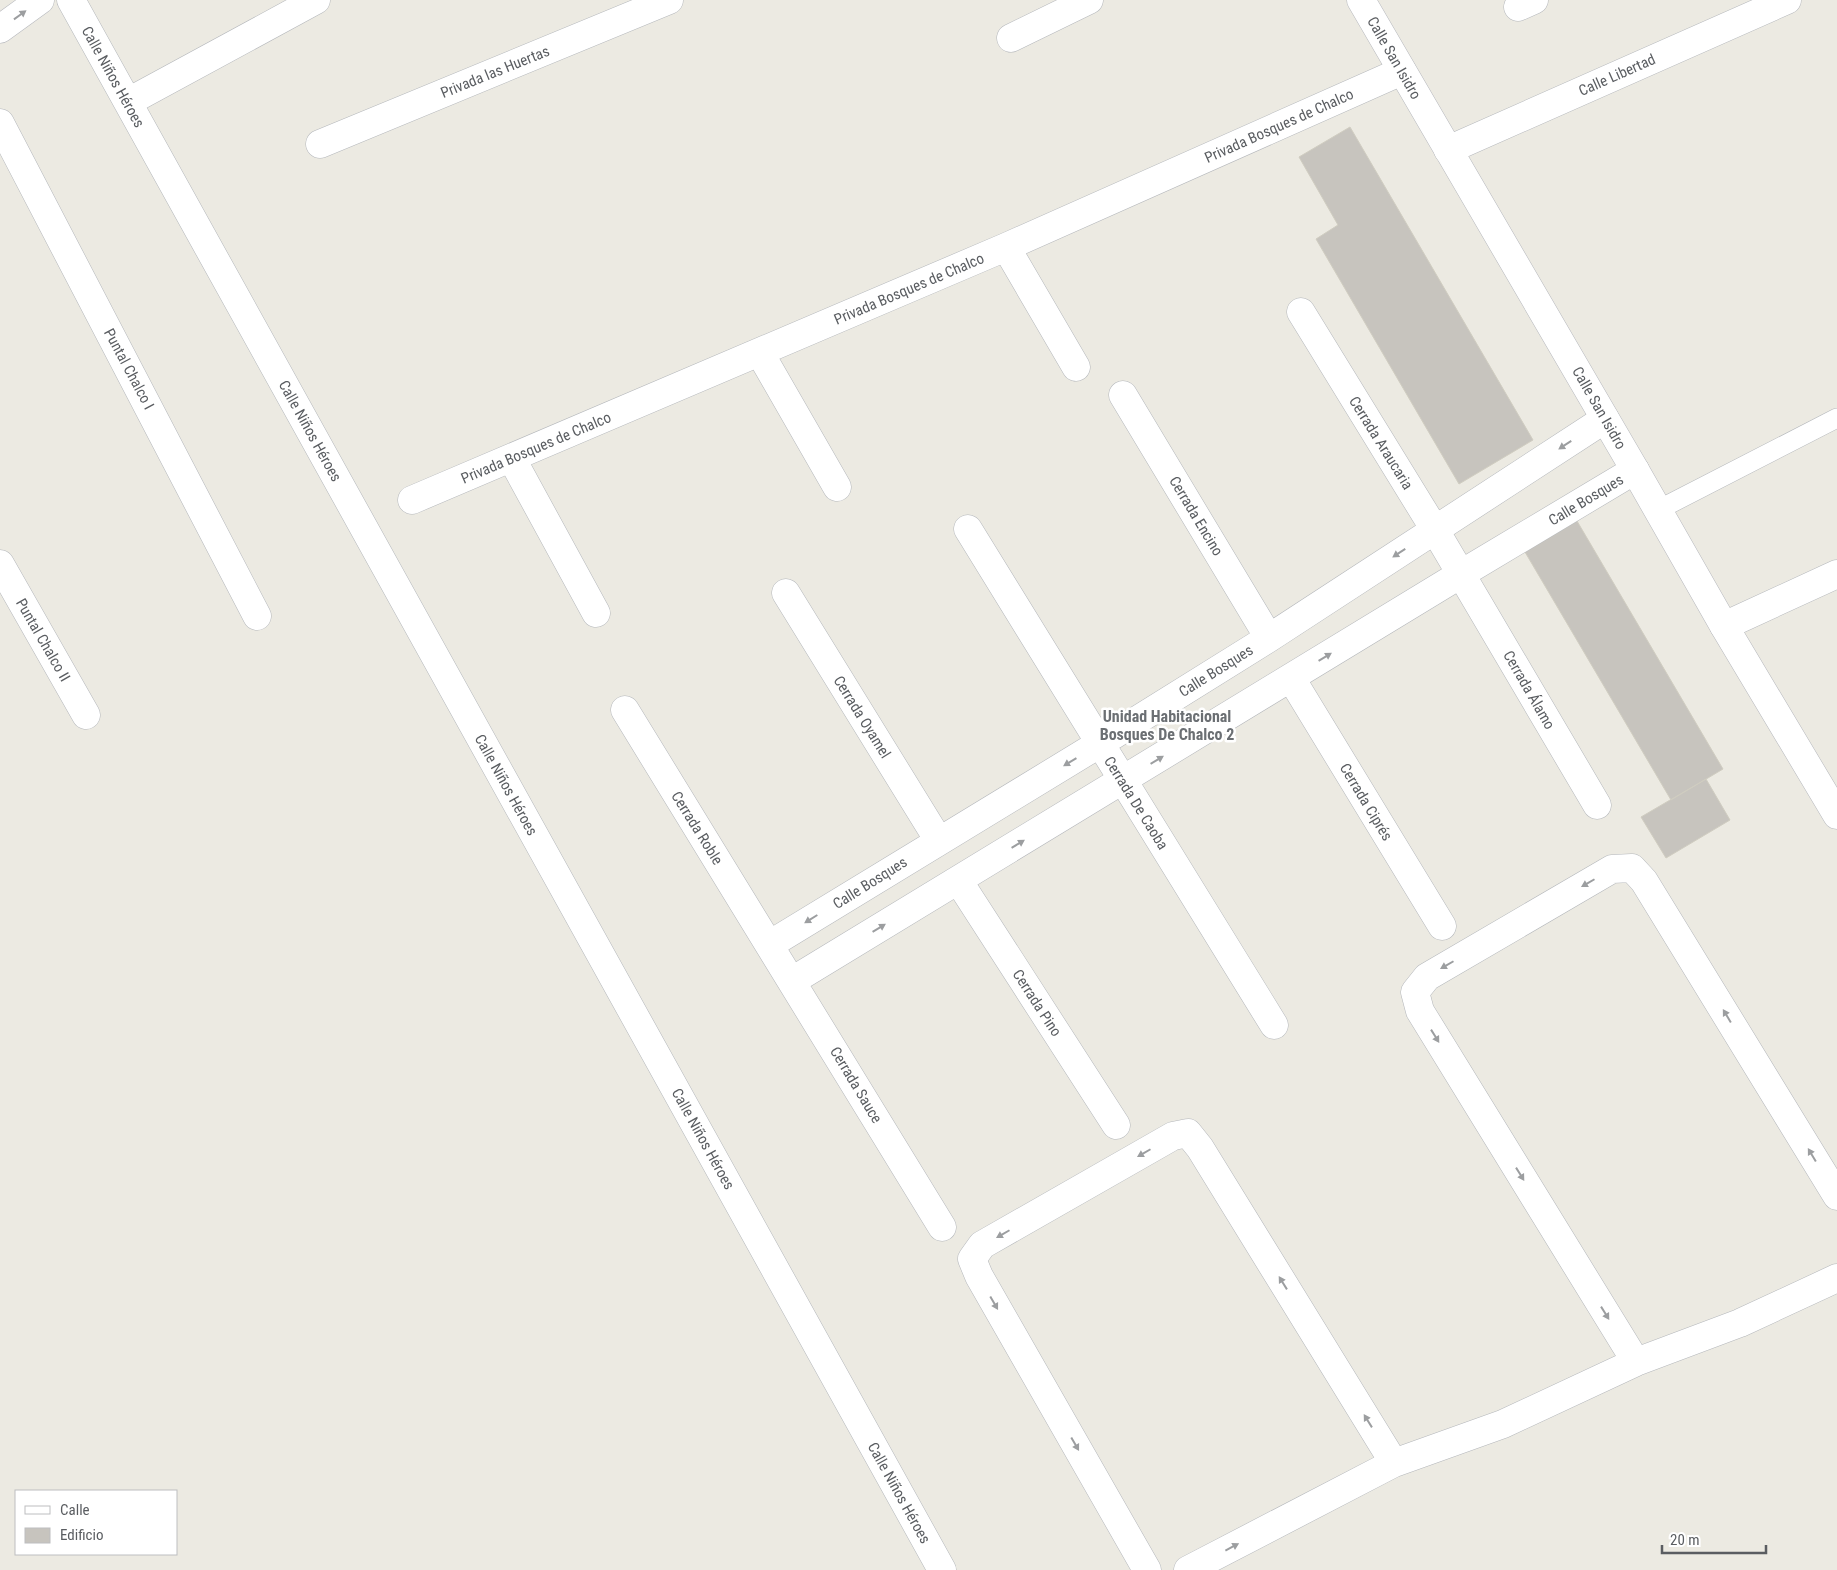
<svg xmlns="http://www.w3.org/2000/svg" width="1837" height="1570" viewBox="0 0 1837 1570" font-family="'Roboto Condensed',sans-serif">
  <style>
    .building { fill: #c7c4be; stroke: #d0cdc1 }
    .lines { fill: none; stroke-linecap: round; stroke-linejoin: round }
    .lane-casing { stroke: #b4b7bb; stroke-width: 20 }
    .street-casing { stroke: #b4b7bb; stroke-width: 29 }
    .secondary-casing { stroke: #b6b8bd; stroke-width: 29 }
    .lane { stroke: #fff; stroke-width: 19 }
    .street { stroke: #fff; stroke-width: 28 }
    .secondary { stroke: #fff; stroke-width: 28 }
    .oneway { fill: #9c9ea0 }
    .labels { text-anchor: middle; stroke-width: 5; stroke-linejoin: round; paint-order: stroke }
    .street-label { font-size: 15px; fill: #5a5d61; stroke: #fff }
    .neighbourhood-label { font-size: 16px; font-weight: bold; fill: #6b6f73; stroke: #fff }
  </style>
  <rect width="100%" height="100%" fill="#eceae2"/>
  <path class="building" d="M1350,127l183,313 -74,44 -143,-245 22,-14 -39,-68z
    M1577,521l146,248 -52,31 -146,-248z
    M1706,779l24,41 -64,38 -25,-41z"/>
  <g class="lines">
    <defs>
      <path id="lane" d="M1658,510l179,-92"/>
      <path id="street" d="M71,0l871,1570
        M1518,7l16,-7
        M1011,38l78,-38
        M128,102l188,-102
        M0,123l257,493
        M320,144l349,-144
        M1448,150l339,-150
        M1006,247l70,120
        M1301,312l134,218 162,275
        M760,353l77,134
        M1123,395l146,243
        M512,459l84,154
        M412,500l594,-253 396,-176
        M968,529l306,496
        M0,564l86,151
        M786,593l153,248
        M1724,626l113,-52
        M1291,678l151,248
        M625,710l317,517
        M958,880l158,245
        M769,945l330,-201 170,-106 336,-219
        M792,981l669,-407 174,-104
        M1636,1362l-216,-351 -5,-19 12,-15 185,-108 20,-1 12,13 193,315
        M1147,1570l-168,-294 -7,-17 10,-14 191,-109 15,-3 12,15 194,315
        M1188,1570l206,-107 109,-39 133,-62 104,-39 97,-45"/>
      <path id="secondary" d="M1361,0l274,470 89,156 113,189
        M0,29l40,-29"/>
    </defs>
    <use href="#lane" class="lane-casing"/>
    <use href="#street" class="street-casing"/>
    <use href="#secondary" class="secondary-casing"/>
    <use href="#lane" class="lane"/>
    <use href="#street" class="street"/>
    <use href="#secondary" class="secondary"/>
  </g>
  <defs><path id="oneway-solid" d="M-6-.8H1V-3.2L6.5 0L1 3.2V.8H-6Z" transform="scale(1.25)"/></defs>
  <g class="oneway">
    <use href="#oneway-solid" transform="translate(20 15) rotate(-36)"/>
    <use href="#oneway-solid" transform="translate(1565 445) rotate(147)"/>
    <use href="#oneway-solid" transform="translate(1399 553) rotate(147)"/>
    <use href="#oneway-solid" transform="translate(1325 657) rotate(-31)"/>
    <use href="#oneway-solid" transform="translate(1157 760) rotate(-31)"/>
    <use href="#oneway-solid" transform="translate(1070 762) rotate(149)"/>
    <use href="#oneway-solid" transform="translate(1018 844) rotate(-31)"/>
    <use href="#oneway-solid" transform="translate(1588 883) rotate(150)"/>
    <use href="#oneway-solid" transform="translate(811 919) rotate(148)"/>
    <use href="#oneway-solid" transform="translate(879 928) rotate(-31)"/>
    <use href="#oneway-solid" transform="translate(1447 965) rotate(150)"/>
    <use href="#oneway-solid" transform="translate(1727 1016) rotate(-121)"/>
    <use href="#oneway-solid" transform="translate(1435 1036) rotate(58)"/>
    <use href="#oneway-solid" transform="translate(1144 1153) rotate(150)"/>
    <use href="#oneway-solid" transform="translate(1812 1155) rotate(-121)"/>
    <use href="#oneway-solid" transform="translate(1520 1174) rotate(58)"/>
    <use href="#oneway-solid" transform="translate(1003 1234) rotate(150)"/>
    <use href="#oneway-solid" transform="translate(1283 1283) rotate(-122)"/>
    <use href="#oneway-solid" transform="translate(994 1303) rotate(60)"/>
    <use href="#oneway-solid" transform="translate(1605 1313) rotate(58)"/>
    <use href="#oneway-solid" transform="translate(1368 1421) rotate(-122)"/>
    <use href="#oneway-solid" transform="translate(1075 1444) rotate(60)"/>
    <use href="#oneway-solid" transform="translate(1232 1547) rotate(-28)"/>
  </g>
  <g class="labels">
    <g class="street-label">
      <text transform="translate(1394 58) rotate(60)" y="5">Calle San Isidro</text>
      <text transform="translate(495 72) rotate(-22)" y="5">Privada las Huertas</text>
      <text transform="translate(1617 75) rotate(-24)" y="5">Calle Libertad</text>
      <text transform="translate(113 77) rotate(61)" y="5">Calle Niños Héroes</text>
      <text transform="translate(1279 126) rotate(-24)" y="5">Privada Bosques de Chalco</text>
      <text transform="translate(909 289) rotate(-23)" y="5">Privada Bosques de Chalco</text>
      <text transform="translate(129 369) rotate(62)" y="5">Puntal Chalco I</text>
      <text transform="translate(1599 408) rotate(60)" y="5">Calle San Isidro</text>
      <text transform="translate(310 431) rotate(61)" y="5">Calle Niños Héroes</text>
      <text transform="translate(1381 443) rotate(58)" y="5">Cerrada Araucaria</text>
      <text transform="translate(536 448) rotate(-23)" y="5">Privada Bosques de Chalco</text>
      <text transform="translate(1586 500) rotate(-31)" y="5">Calle Bosques</text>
      <text transform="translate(1196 516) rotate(59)" y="5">Cerrada Encino</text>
      <text transform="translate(43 640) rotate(60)" y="5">Puntal Chalco II</text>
      <text transform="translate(1216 671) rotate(-32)" y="5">Calle Bosques</text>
      <text transform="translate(1529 690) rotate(60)" y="5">Cerrada Álamo</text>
      <text transform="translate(862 717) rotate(58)" y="5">Cerrada Oyamel</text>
      <text transform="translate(506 785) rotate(61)" y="5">Calle Niños Héroes</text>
      <text transform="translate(1366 802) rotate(59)" y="5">Cerrada Ciprés</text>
      <text transform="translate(1136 803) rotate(58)" y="5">Cerrada De Caoba</text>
      <text transform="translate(697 828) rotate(58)" y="5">Cerrada Roble</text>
      <text transform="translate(870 883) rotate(-32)" y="5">Calle Bosques</text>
      <text transform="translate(1037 1003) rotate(57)" y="5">Cerrada Pino</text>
      <text transform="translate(856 1085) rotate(59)" y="5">Cerrada Sauce</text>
      <text transform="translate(703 1139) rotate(61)" y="5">Calle Niños Héroes</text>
      <text transform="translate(899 1493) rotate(61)" y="5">Calle Niños Héroes</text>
    </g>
    <g class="neighbourhood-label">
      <text x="1167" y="722">Unidad Habitacional<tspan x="1167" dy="18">Bosques De Chalco 2</tspan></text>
    </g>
  </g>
  <rect x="15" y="1490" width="162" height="65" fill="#ffffff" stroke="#bdbec0"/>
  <rect x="25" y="1506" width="25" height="8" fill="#ffffff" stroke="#bdbec0"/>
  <text x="60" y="1515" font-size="15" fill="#5a5d61">Calle</text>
  <rect x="25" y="1528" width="25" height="15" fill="#c7c4be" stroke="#bdbec0"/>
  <text x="60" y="1540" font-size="15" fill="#5a5d61">Edificio</text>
  <path d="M1662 1545v8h104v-8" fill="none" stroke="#5a5d61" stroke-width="2.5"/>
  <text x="1670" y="1545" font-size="15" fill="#5a5d61" stroke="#ffffff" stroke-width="4" paint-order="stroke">20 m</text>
</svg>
